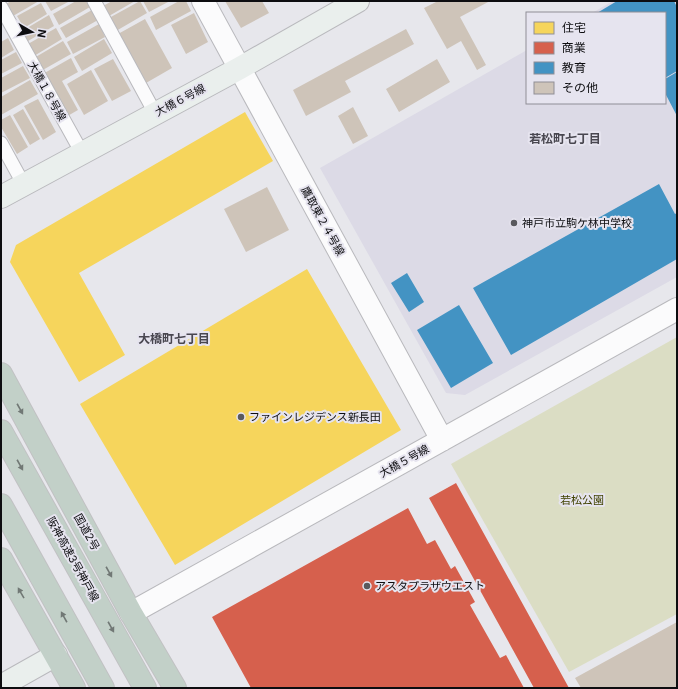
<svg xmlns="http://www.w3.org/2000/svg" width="678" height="689" viewBox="0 0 678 689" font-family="Inter,'Noto Sans JP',sans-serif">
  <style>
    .built { fill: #dcdae6 }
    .green { fill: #dbddc4 }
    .homes { fill: #f6d55c }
    .shops { fill: #d6604d }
    .schools { fill: #4393c3 }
    .building { fill: #cec4b9 }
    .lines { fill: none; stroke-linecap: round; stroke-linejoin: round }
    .lane-casing { stroke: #b9b9bd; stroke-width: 15 }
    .street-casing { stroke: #b9b9bd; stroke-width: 24 }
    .secondary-casing { stroke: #b9b9bd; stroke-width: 24 }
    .highway-casing { stroke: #c1c1c3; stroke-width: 24 }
    .lane { stroke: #fbfbfc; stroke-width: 13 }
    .street { stroke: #fbfbfc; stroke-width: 22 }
    .secondary { stroke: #eaefed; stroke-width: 22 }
    .highway { stroke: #c2d0c8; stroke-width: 22 }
    .oneway { fill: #717875 }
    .poi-dot { fill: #59595d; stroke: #e6e4ef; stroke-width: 1.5 }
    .labels { text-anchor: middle; stroke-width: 4; stroke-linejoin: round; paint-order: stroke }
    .street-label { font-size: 11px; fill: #0d0d10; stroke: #e6e4ef }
    .poi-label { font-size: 11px; fill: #0d0d10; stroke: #e6e4ef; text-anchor: start }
    .park-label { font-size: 11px; fill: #404200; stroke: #e6e4ef }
    .neighbourhood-label { font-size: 12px; font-weight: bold; fill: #494750; stroke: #e6e4ef }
  </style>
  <rect width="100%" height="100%" fill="#e7e7ec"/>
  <path class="built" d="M613,1h64v276l-212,118 -19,-2 -126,-225 207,-118v53h138v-90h-73z"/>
  <path class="green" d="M677,337v277l-108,58 -118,-208z"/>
  <path class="homes" d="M245,112l28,49 -194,112 46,82 -46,27 -69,-120 6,-17z
    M307,269l94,161 -226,135 -95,-161z"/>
  <path class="shops" d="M456,483l113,205h-35l-105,-190z
    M408,508l19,36 8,-4 16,29 4,-3 20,36 -5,3 30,53 6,-3 18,33h-273l-39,-71z"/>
  <path class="schools" d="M617,1h57l3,6v64l-12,7v-65h-68z
    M677,72v44l-12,-23v-14z
    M659,184l16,30 2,-1v46l-166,96 -38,-67z
    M407,273l17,29 -15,10 -18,-29z
    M459,305l34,58 -42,25 -34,-58z"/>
  <path class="building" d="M11,1h28l-26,15 -7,-12z
    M45,1h25l-19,10z
    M76,1h10l4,6 -31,18 -6,-11z
    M112,1h23l-26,15 -6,-10z
    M140,1l7,12 -31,18 -7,-13z
    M143,1h27l-21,11z
    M179,1h7l5,10 -35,19 -6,-13z
    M225,1h37l7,12 -28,15z
    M438,1h52l-30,16 26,48 -9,5 -16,-29 -14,8 -23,-41z
    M41,3l6,11 -23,14 -7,-12z
    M92,10l6,10 -32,18 -6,-10z
    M194,13l14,29 -22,12 -15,-29z
    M49,15l5,11 -26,15 -6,-10z
    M145,19l27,49 -26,15 -28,-49z
    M99,24l6,13 -32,17 -6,-12z
    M56,28l6,11 -28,17 -6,-12z
    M406,29l8,15 -69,37 6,11 -45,24 -13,-26z
    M8,38l6,12 -13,8v-16z
    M104,39l8,14 -30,18 -8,-14z
    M63,41l8,13 -30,17 -7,-13z
    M16,52l6,11 -21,11v-14z
    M71,58l7,14 -16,9 16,29 -14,8 -23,-43z
    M113,59l18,32 -19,10 -18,-32z
    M437,59l13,23 -51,30 -13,-23z
    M23,66l7,12 -29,15v-15z
    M91,70l17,31 -24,14 -17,-31z
    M30,80l8,14 -37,21v-18z
    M38,99l18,33 -13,8 -19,-34z
    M353,107l15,29 -15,8 -15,-28z
    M23,109l17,30 -10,6 -17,-30z
    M10,115l18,32 -11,7 -16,-27v-7z
    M267,187l22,43 -43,22 -22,-43z
    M677,622v66h-96l-6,-10z"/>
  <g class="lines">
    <defs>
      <path id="lane" d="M94,1l61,112
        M1,7l81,146
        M1,143l23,42"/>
      <path id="street" d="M203,1l239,439
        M131,613l546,-304"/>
      <path id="secondary" d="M1,197l239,-129 118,-67
        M1,686l55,-31"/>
      <path id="highway" d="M1,374l130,239 44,75
        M1,431l144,257
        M1,505l102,183
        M1,559l73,129"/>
    </defs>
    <use href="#lane" class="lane-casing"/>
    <use href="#street" class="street-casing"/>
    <use href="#secondary" class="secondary-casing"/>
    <use href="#highway" class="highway-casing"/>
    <use href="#lane" class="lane"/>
    <use href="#street" class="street"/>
    <use href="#secondary" class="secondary"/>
    <use href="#highway" class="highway"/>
  </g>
  <defs><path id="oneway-solid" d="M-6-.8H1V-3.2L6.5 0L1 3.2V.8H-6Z"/></defs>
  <g class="oneway">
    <use href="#oneway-solid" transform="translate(20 409) rotate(61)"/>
    <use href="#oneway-solid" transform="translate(20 465) rotate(61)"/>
    <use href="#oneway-solid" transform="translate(109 572) rotate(61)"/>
    <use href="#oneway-solid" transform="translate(21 593) rotate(-120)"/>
    <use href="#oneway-solid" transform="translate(64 617) rotate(-119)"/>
    <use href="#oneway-solid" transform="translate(111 627) rotate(61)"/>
  </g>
  <g class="poi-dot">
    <circle cx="514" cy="223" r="4"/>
    <circle cx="241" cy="417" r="4"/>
    <circle cx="367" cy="586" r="4"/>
  </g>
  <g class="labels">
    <g class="street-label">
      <text transform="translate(47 91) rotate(61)" y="4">大橋１８号線</text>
      <text transform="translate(180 100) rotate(-28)" y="4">大橋６号線</text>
      <text transform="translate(323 221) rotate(61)" y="4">鷹取東２４号線</text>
      <text transform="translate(404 461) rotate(-29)" y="4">大橋５号線</text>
      <text transform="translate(87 532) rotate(61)" y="4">国道2号</text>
      <text transform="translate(73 559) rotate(61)" y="4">阪神高速3号神戸線</text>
    </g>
    <g class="poi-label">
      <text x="522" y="227">神戸市立駒ケ林中学校</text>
      <text x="249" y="421">ファインレジデンス新長田</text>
      <text x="375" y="590">アスタプラザウエスト</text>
    </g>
    <g class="park-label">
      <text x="582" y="504">若松公園</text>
    </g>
    <g class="neighbourhood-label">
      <text x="565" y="143">若松町七丁目</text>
      <text x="174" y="343">大橋町七丁目</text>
    </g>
  </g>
  <rect width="678" height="689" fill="none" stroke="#0d0d10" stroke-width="4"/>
  <rect x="526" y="12" width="140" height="92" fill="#e6e4ef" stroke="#8f8e96"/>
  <rect x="534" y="22" width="20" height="12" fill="#f6d55c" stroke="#8f8e96"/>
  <text x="562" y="32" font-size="12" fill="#0d0d10">住宅</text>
  <rect x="534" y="42" width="20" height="12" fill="#d6604d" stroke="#8f8e96"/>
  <text x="562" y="52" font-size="12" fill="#0d0d10">商業</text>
  <rect x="534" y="62" width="20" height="12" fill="#4393c3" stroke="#8f8e96"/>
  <text x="562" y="72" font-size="12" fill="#0d0d10">教育</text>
  <rect x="534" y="82" width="20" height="12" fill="#cec4b9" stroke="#8f8e96"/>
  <text x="562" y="92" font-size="12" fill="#0d0d10">その他</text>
  <g transform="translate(32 32) rotate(99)" stroke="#e6e4ef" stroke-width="3" paint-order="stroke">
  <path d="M0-3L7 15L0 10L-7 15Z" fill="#0d0d10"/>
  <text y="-6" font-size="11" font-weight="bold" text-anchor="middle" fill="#0d0d10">N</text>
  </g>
</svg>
